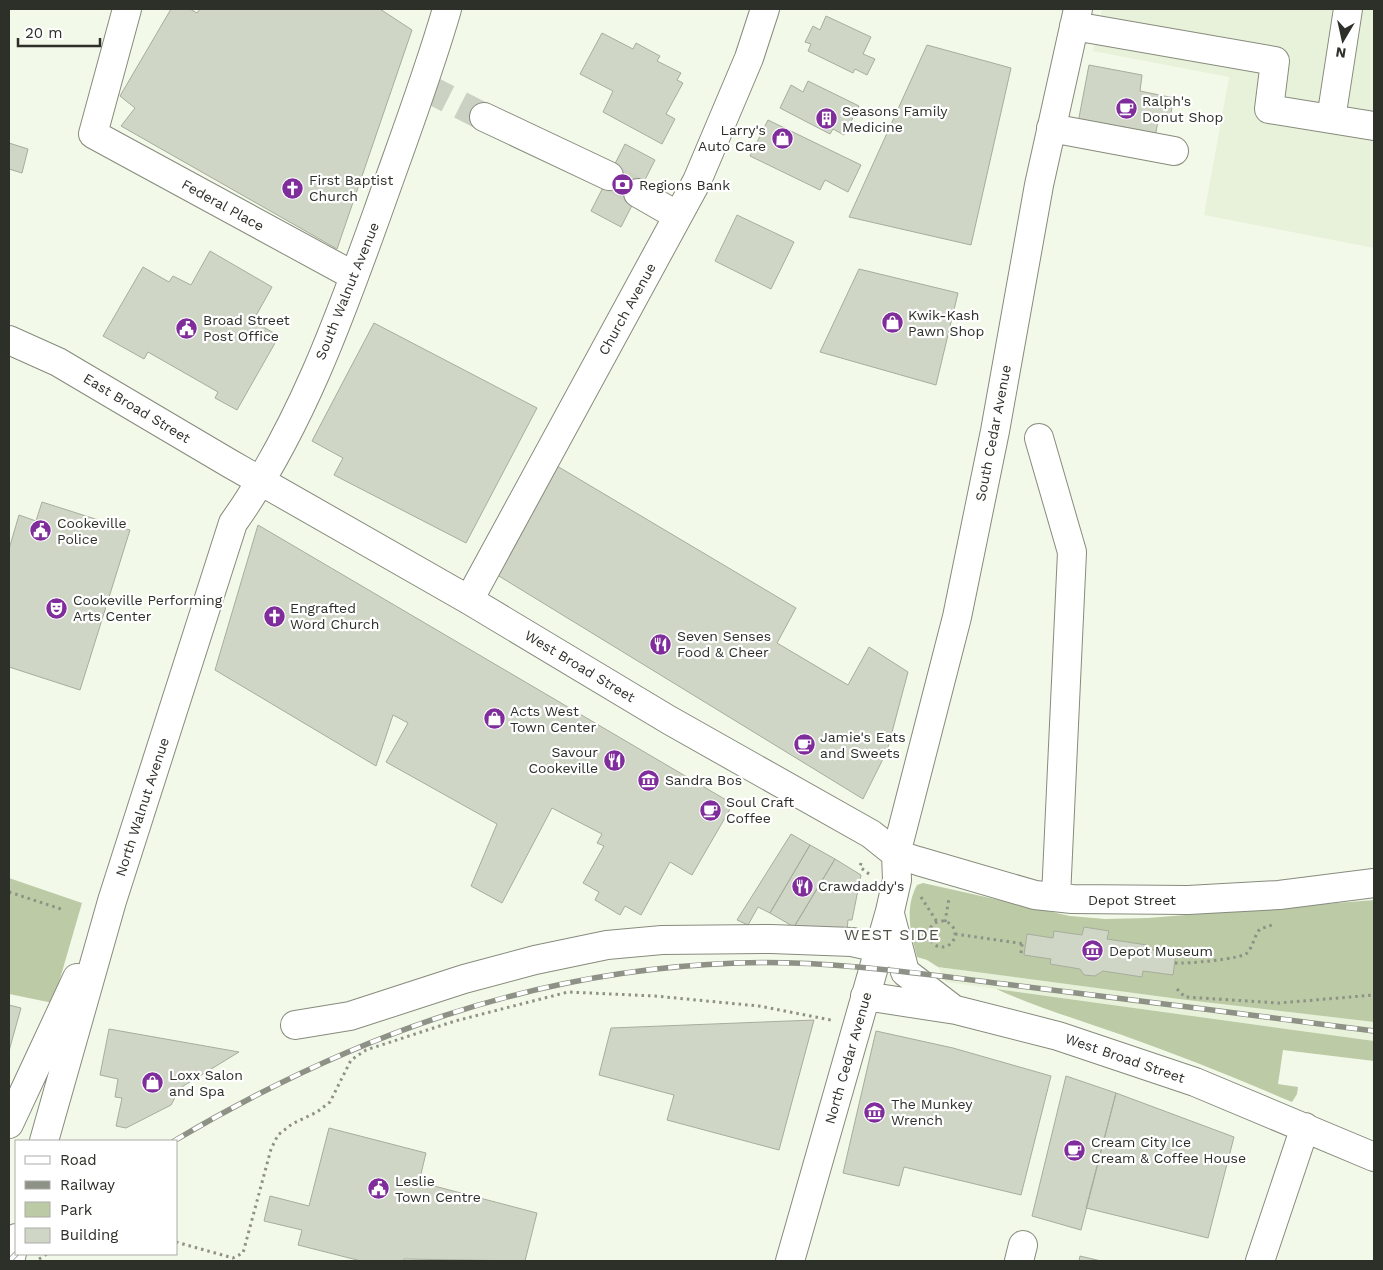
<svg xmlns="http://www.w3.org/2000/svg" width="1383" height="1270" viewBox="0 0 1383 1270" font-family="'Work Sans',sans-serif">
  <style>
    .built { fill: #e8f1d9 }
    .green { fill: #bccaa5 }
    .building { fill: #d0d6c6; stroke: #a7ad9d }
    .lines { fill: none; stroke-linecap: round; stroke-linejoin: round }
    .minor-tunnel { stroke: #cbd1c3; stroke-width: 28; stroke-dasharray: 28 14; stroke-linecap: butt }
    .minor-casing { stroke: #868b7c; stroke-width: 30 }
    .path { stroke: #8d9186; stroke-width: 3; stroke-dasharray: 2.5 4; stroke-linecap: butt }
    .minor { stroke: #fff; stroke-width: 28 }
    .rail-casing { stroke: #8d9186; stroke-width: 5.5 }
    .rail { stroke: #fff; stroke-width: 4; stroke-dasharray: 11; stroke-linecap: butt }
    .labels { text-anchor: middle; stroke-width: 4.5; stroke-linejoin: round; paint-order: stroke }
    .poi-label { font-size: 14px; fill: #2d2f29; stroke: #fff; text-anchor: start }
    .street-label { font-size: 14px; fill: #2d2f29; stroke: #fff }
    .quarter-label { font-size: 16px; letter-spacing: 1px; fill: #4e5345; stroke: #fff }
  </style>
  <rect width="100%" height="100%" fill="#f3f9e9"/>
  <path class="built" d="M1102,9h272v239l-170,-33 25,-138 -136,-26z
    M938,967l241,32 195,23v19l-428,-59z"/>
  <path class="green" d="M9,878l73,25 -29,100 -44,-9z
    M923,883l147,33 35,3 43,-1 226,-18v122l-195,-23 -241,-32 -11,-7 -10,-3c-6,-24 -13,-48 0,-72z
    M996,989l378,52v20l-91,-11 -5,34 20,3 -1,7 -5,8c-56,-24 -113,-47 -170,-67 -43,-15 -85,-28 -126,-46z"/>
  <path class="building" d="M171,9h19l7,4 3,-4h180l32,21 -75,219 -216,-123 14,-18 -15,-12z
    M826,16l45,21 -8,17 12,5 -8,16 -12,-6 -2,4 -45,-22 3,-7 -6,-2 8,-16 7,4z
    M602,33l31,16 3,-6 24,13 -3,5 24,12 -4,7 6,3 -17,31 9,5 -13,25 -59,-32 10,-21 -33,-17z
    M927,45l84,23 -40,177 -122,-28z
    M1089,65l53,10 -2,16 34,7 -5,24 -11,-1 -4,22 -77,-15z
    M808,81l51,25 -15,29 -11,-6 -3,5 -50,-26 11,-23 12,7z
    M768,120l93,45 -13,27 -23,-12 -5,10 -70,-34z
    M9,143l19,6 -6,24 -13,-4z
    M625,144l30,16 -34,67 -30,-16z
    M737,215l57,27 -23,47 -56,-28z
    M210,251l62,36 -19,34 26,15 -42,74 -22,-12 3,-6 -70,-40 -4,7 -41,-23 40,-69 26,15 4,-6 18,9z
    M859,269l99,24 -22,92 -116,-33z
    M374,323l163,85 -71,135 -132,-68 9,-17 -31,-17z
    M552,463l244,145 -19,35 71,42 21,-38 39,25 -21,79 -24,48 -369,-226z
    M42,502l88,28 -50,160 -71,-23v-118l10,-34 17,6z
    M258,525l475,279 -41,71 -22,-13 -29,53 -16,-9 -5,9 -25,-15 4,-8 -16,-9 21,-37 -7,-3 5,-9 -50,-26 -50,95 -31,-17 26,-62 -111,-62 22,-39 -15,-8 -17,51 -161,-96z
    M791,834l19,11 -40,68 -12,-6 -10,18 -11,-5z
    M810,845l25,14 -41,68 -24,-14z
    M835,859l26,16 -9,45h-4l-1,10 -53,-3z
    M1084,927l25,4 -2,8 40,6 -1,4 30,4 -3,22 -30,-4 -1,6 -39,-6 -8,5 -11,-1 -4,-6 -30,-5 1,-5 -27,-4 3,-21 26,4 1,-7 28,4z
    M9,1005l12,3 -12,43z
    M814,1020l-35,130 -112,-30 7,-25 -75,-20 12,-47z
    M109,1029l130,23 -59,36 -9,17 -45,23 -10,-2 6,-28 -7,-1 3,-18 -18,-4z
    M876,1031l77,17 98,28 -30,119 -117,-28 -5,19 -56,-13z
    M1066,1076l50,17 -35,137 -49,-14z
    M1116,1093l118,44 -26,101 -122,-30z
    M329,1128l97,25 -7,29 118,31 -12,48 -121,-2v2h-43l-63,-16 4,-15 -38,-9 6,-25 39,10z
    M1080,1256l21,5h-22z"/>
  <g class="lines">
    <path class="minor-tunnel" d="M423,86l61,31
      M609,176l29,17"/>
    <defs>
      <path id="minor" d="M127,9l-34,125 261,142
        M1074,26l201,35 -6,48 105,17
        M484,117l125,59
        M1331,119l17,-110
        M1051,128l123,23
        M638,193l40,23
        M9,340l49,22 171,101 240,137 200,120 202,114 25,20 22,7 117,34 37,4 116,1 91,-5 95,-12
        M1039,438l33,114 -16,345
        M469,600l228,-419 52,-123 16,-49
        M890,914l15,58 47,36
        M865,996l91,14 102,26 137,46 179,75
        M295,1025l55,-9 114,-37 71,-19 72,-15 55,-5 109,-1 81,3 27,6
        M9,1124l68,-146
        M44,1141l68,-240 121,-378c66,-93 106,-203 144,-309 24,-68 50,-136 70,-205
        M10,1261l6,-23
        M790,1261l100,-350 7,-31 -1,-26 61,-237 38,-186 44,-246 39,-176
        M1019,1261l4,-16
        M1260,1261l45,-134"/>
    </defs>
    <use href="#minor" class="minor-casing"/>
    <path class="path" d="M861,863l-1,4 9,7
      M9,892l55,18
      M921,897l16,25
      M929 934a13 13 0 1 1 26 0a13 13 0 1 1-26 0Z
      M945,922l4,-24
      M955,934l70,10
      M1021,953l1,-9
      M1175,963c10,1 67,-4 72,-10 6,-6 7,-17 13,-24l12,-4
      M1177,989l8,8 94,6 95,-8
      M176,1242l57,16 10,-5 28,-104 7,-14 14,-11 25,-12 13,-10 21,-42 15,-10 89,-29 113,-29 87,4 104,10 72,14
      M39,1259l8,-5"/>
    <use href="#minor" class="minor"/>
    <defs>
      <path id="rail" d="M174,1141c175,-104 358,-171 563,-178 89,-3 179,10 267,21 123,15 247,31 370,47
        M9,1261l7,-7"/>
    </defs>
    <use href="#rail" class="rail-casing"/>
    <use href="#rail" class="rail"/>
  </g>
  <defs>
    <symbol id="cafe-disc" viewBox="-11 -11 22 22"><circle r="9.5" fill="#802d9c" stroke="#fff"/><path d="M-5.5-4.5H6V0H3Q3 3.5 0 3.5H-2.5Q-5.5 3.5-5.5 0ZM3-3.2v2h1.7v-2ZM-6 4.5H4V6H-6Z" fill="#fff"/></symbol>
    <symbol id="building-disc" viewBox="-11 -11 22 22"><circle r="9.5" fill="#802d9c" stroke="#fff"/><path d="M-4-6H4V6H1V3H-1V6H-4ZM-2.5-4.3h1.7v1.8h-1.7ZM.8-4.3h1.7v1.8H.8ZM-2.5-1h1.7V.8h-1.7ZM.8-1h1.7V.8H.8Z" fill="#fff"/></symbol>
    <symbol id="shop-disc" viewBox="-11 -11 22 22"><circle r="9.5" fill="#802d9c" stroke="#fff"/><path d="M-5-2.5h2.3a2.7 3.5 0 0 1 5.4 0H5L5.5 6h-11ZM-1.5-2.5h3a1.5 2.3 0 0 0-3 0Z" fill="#fff"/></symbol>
    <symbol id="bank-disc" viewBox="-11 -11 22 22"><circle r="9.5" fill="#802d9c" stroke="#fff"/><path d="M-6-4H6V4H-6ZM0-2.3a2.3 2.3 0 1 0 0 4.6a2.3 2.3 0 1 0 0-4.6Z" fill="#fff"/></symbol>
    <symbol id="church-disc" viewBox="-11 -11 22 22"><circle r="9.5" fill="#802d9c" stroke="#fff"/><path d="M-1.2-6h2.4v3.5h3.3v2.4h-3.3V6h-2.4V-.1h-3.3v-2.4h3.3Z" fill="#fff"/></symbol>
    <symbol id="civic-disc" viewBox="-11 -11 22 22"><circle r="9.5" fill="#802d9c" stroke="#fff"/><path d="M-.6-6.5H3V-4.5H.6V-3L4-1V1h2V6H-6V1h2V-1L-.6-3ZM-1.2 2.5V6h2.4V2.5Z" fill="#fff"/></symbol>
    <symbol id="theatre-disc" viewBox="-11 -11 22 22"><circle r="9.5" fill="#802d9c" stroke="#fff"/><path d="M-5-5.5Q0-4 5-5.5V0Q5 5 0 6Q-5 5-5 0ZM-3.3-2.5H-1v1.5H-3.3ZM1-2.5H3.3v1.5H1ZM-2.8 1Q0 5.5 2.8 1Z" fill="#fff"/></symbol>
    <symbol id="restaurant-disc" viewBox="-11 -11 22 22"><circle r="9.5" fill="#802d9c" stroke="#fff"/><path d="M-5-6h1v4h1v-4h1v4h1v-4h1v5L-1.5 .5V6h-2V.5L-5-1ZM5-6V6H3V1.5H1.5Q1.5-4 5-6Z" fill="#fff"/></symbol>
    <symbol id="museum-disc" viewBox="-11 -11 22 22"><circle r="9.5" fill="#802d9c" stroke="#fff"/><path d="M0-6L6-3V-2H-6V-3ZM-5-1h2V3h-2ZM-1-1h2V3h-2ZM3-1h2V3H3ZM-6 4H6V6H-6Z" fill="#fff"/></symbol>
  </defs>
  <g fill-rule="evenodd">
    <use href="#cafe-disc" x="1114" y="96" width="25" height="25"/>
    <use href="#building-disc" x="814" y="106" width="25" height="25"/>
    <use href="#shop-disc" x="770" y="126" width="25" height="25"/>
    <use href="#bank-disc" x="610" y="172" width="25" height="25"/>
    <use href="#church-disc" x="280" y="176" width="25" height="25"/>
    <use href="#shop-disc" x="880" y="310" width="25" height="25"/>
    <use href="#civic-disc" x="174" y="316" width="25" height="25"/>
    <use href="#civic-disc" x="28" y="518" width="25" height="25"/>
    <use href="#theatre-disc" x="44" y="596" width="25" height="25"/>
    <use href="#church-disc" x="262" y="604" width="25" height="25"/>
    <use href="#restaurant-disc" x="648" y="632" width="25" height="25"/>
    <use href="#shop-disc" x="482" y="706" width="25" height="25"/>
    <use href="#cafe-disc" x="792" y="732" width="25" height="25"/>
    <use href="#restaurant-disc" x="602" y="748" width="25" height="25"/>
    <use href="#museum-disc" x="636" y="768" width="25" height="25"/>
    <use href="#cafe-disc" x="698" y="798" width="25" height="25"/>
    <use href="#restaurant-disc" x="790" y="874" width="25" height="25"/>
    <use href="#museum-disc" x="1080" y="938" width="25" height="25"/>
    <use href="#shop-disc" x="140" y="1070" width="25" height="25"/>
    <use href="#museum-disc" x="862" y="1100" width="25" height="25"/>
    <use href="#cafe-disc" x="1062" y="1138" width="25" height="25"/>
    <use href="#civic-disc" x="366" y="1176" width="25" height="25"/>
  </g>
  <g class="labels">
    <g class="poi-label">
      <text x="1142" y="106">Ralph's<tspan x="1142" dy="16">Donut Shop</tspan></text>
      <text x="842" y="116">Seasons Family<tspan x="842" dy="16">Medicine</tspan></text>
      <text x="766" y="135" text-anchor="end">Larry's<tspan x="766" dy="16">Auto Care</tspan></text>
      <text x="309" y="185">First Baptist<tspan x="309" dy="16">Church</tspan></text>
      <text x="639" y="190">Regions Bank</text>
      <text x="908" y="320">Kwik-Kash<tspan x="908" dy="16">Pawn Shop</tspan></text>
      <text x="203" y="325">Broad Street<tspan x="203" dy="16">Post Office</tspan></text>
      <text x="57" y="528">Cookeville<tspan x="57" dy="16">Police</tspan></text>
      <text x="73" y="605">Cookeville Performing<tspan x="73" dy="16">Arts Center</tspan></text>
      <text x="290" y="613">Engrafted<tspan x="290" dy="16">Word Church</tspan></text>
      <text x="677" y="641">Seven Senses<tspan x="677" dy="16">Food &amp; Cheer</tspan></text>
      <text x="510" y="716">Acts West<tspan x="510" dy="16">Town Center</tspan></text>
      <text x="820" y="742">Jamie's Eats<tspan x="820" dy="16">and Sweets</tspan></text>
      <text x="598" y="757" text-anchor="end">Savour<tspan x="598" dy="16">Cookeville</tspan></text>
      <text x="665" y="785">Sandra Bos</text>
      <text x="726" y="807">Soul Craft<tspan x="726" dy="16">Coffee</tspan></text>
      <text x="818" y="891">Crawdaddy's</text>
      <text x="1109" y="956">Depot Museum</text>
      <text x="169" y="1080">Loxx Salon<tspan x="169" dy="16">and Spa</tspan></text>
      <text x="891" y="1109">The Munkey<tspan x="891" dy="16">Wrench</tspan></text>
      <text x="1091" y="1147">Cream City Ice<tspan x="1091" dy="16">Cream &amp; Coffee House</tspan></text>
      <text x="395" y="1186">Leslie<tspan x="395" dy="16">Town Centre</tspan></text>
    </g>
    <g class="street-label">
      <text transform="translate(223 205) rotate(29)" y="5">Federal Place</text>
      <text transform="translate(347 291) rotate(-68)" y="5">South Walnut Avenue</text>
      <text transform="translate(627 309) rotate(-61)" y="5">Church Avenue</text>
      <text transform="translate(137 408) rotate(31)" y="5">East Broad Street</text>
      <text transform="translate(993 433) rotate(-79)" y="5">South Cedar Avenue</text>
      <text transform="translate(580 666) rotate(31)" y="5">West Broad Street</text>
      <text transform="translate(142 807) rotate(-72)" y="5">North Walnut Avenue</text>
      <text x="1132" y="905">Depot Street</text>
      <text transform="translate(848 1058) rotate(-74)" y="5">North Cedar Avenue</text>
      <text transform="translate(1125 1058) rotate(19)" y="5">West Broad Street</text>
    </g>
    <g class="quarter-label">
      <text x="892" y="940">WEST SIDE</text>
    </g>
  </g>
  <rect width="1383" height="1270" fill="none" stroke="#2d2f29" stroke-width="20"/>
  <rect x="15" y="1140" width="162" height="115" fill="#ffffff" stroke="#abaca9"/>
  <rect x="25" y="1156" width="25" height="8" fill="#ffffff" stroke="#abaca9"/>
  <text x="60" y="1165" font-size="15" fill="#2d2f29">Road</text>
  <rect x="25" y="1181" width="25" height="8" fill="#8d9186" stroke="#abaca9"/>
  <text x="60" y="1190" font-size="15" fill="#2d2f29">Railway</text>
  <rect x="25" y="1202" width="25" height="15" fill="#bccaa5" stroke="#abaca9"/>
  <text x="60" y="1215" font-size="15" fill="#2d2f29">Park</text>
  <rect x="25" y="1228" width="25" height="15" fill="#d0d6c6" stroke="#abaca9"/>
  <text x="60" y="1240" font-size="15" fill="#2d2f29">Building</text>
  <g transform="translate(1343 40) rotate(189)" stroke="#ffffff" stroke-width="4" paint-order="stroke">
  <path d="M0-4L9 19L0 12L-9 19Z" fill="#2d2f29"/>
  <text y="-8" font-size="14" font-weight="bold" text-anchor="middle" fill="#2d2f29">N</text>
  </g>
  <path d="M18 38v8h82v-8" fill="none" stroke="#2d2f29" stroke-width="2.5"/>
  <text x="25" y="38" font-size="15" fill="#2d2f29" stroke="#ffffff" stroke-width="4" paint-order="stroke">20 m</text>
</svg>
